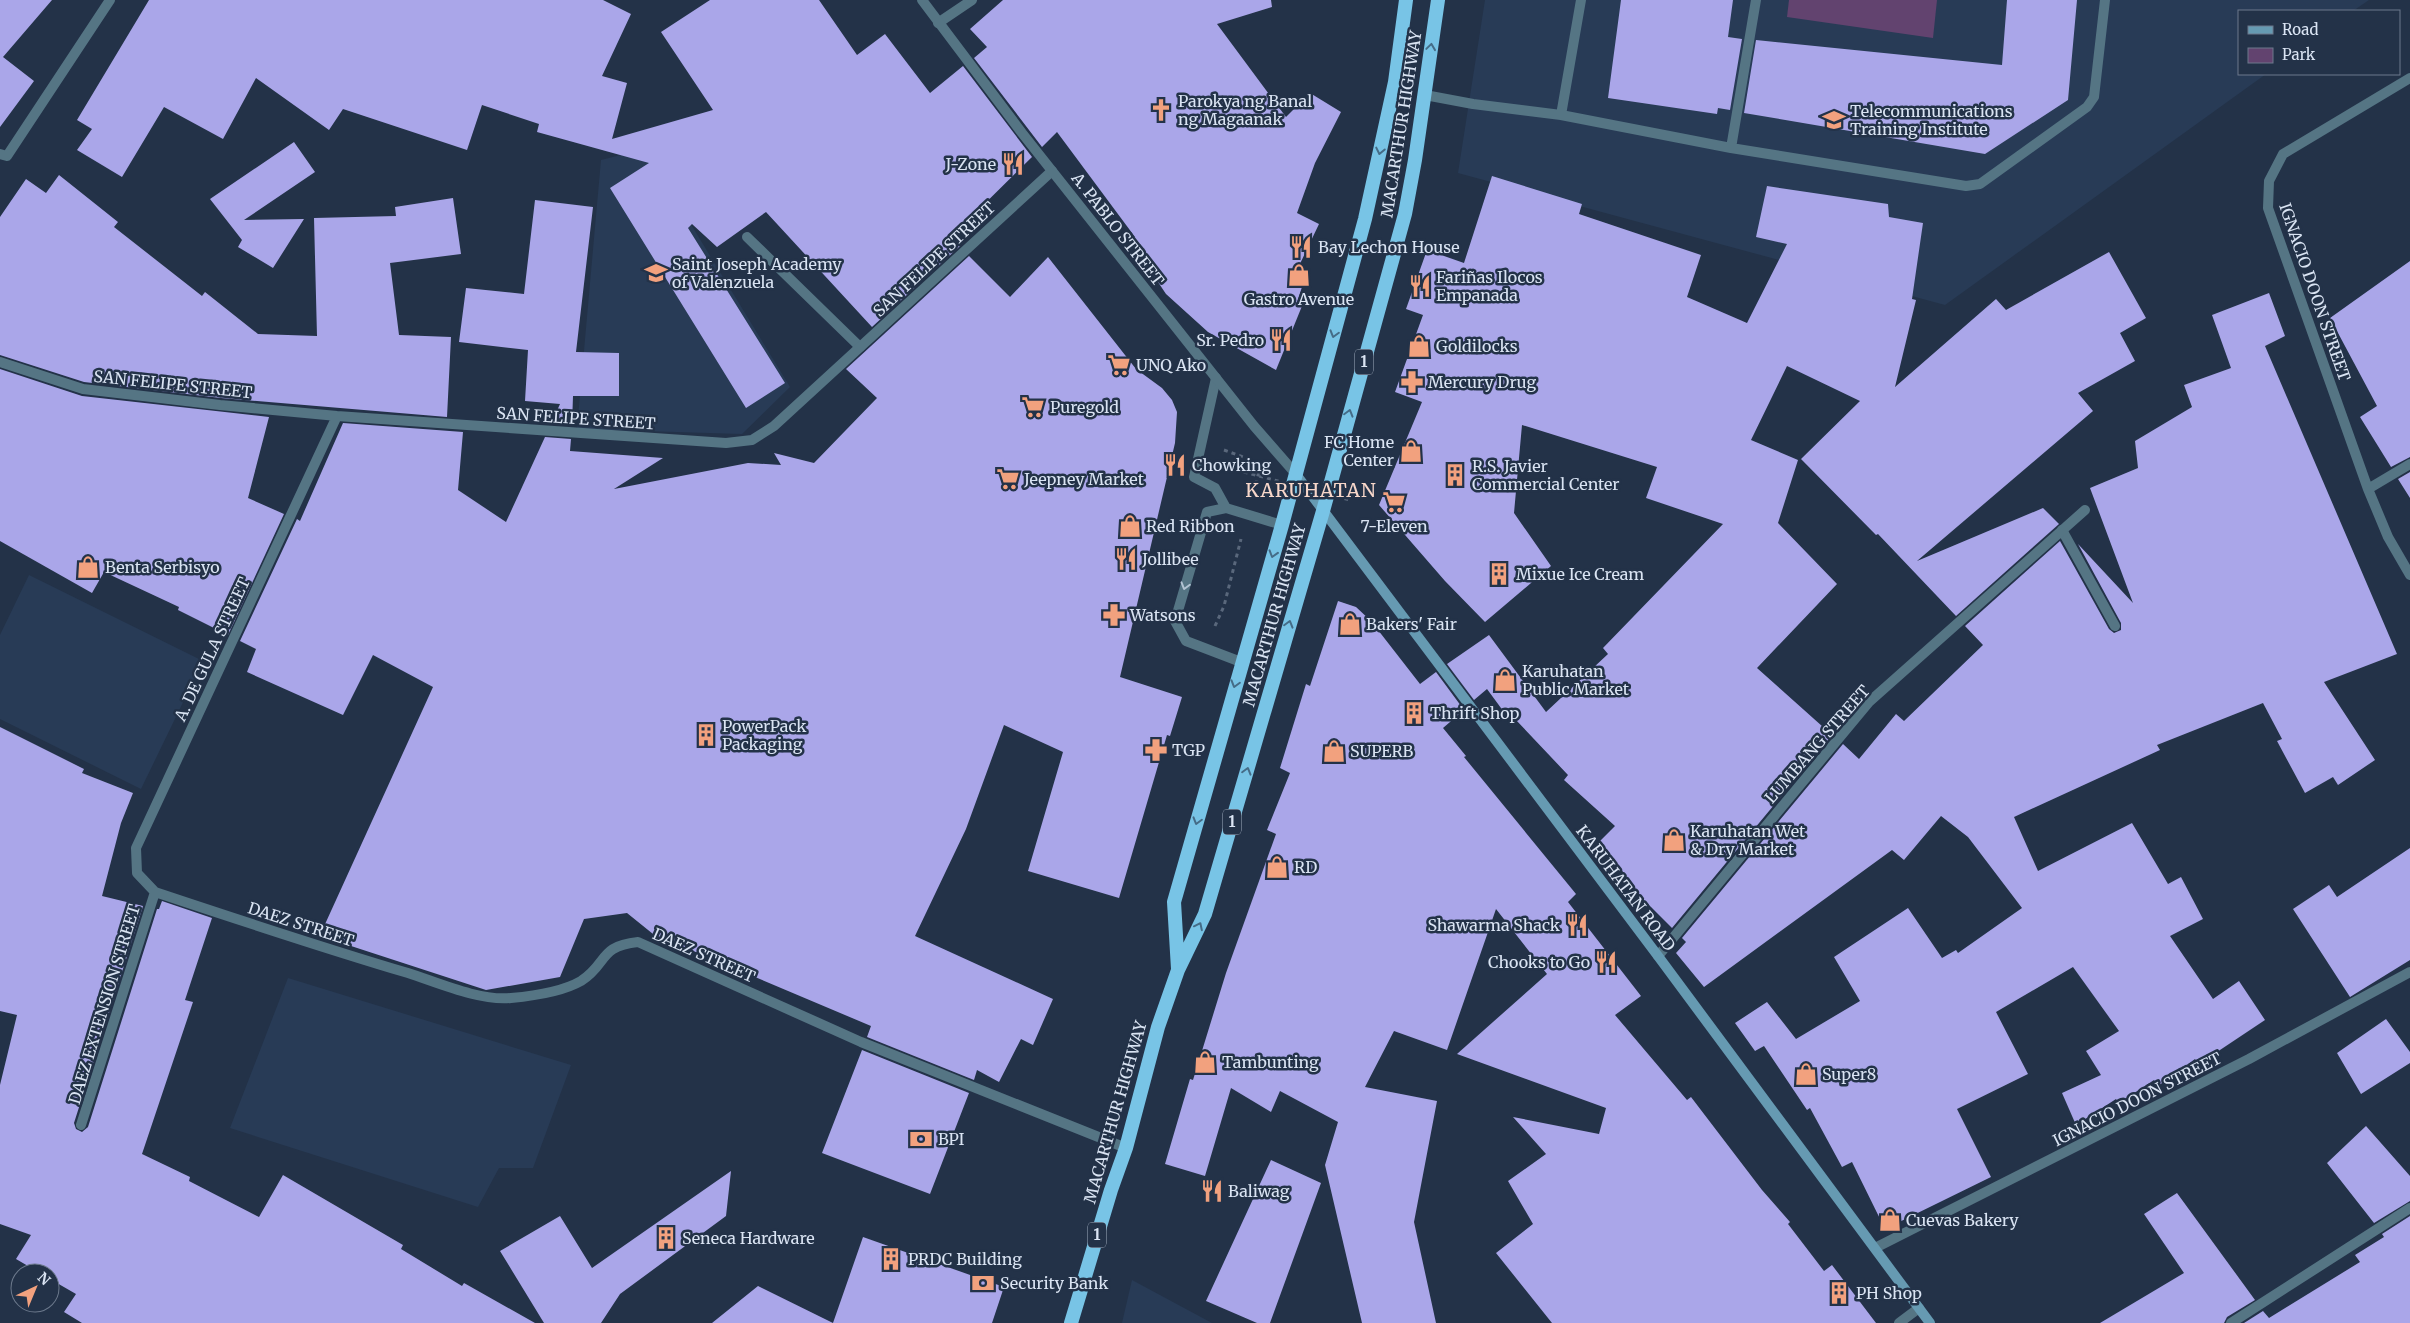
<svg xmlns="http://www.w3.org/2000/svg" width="2410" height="1323" viewBox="0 0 2410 1323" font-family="Merriweather,serif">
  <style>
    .built { fill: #283b56 }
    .green { fill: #62436f }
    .building { fill: #aaa6e9 }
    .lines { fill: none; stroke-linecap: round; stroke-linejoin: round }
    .path { stroke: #5a687c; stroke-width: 3; stroke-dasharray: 4 4; stroke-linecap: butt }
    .service { stroke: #557584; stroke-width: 10 }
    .minor { stroke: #557584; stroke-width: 10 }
    .tertiary { stroke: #557584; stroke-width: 10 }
    .secondary { stroke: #669ab2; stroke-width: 10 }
    .trunk { stroke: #78c4e6; stroke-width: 14 }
    .path-bridge { stroke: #5a687c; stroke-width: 3; stroke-dasharray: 4 4; stroke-linecap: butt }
    .oneway { stroke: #456c87 }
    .oneway2 { stroke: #b2c3d2 }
    .labels { text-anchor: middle; stroke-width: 5; stroke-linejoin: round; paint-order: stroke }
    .shield { fill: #233248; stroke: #a3afc0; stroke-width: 1 }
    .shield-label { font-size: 15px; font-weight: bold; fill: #dae4f3 }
    .poi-label { font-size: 16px; fill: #dae4f3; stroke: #233248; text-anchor: start }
    .street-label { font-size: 16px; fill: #dae4f3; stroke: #233248 }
    .quarter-label { font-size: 19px; letter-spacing: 1px; fill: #f7d7ca; stroke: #233248 }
  </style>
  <rect width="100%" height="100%" fill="#233248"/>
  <path class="built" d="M1485,0h884l-16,11h-114v63h27l-321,231 -487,-132z
    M645,149l145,238 -48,47 -165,-5 24,-269z
    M29,575l174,86 -62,128 -141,-70v-84z
    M288,978l283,87 -38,103h-34l-21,39 -248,-79z
    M1132,1280l80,43h-90z"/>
  <path class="green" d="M1789,0h148l-4,38 -146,-21z"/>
  <path class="building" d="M0,0h52l-49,57 31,24 -34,46z
    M149,0h454l28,14 -29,62 25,7 -15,56 101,-29 -52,-78 49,-32h109l38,55 28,-21 45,59 33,-27 69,91 -81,80 9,9 -88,81 -106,-115 -49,35 -25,-23 -4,4 97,155 -39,25 -136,-220 39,-25 -112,-31 2,-8 -57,-19 -15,45 -124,-41 -14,21 -73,-52 -33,61 -59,-32 -42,70 -45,-27 15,-21 -15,-9z
    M1003,0h268l1,7 -55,17 69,93 24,-24 31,19 -26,51 -18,50 22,11 -21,44 9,4 -10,30 5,4 -26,64 -68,-38 -42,-38 -36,-54 5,-3 -78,-105 -15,15 -68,-89 13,-11 -17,-18z
    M1621,0h112l-5,37 14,2 -12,71 -12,-2 -1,6 -109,-16z
    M2007,0h70l-9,100 -83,54 -241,-41 12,-73 246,25z
    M294,142l21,30 -71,48 60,-1 -31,49 -35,-21 4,-7 -32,-41z
    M59,175l59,47 -4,5 88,69 3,-4 53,42 59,2 -3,-118 82,-2 -1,-9 58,-9 8,56 -71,9 9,72 52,2 -4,80 -226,-19 -137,-16 -84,-27v-138l26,-38 20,14z
    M1492,176l90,28 -3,10 122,41 -14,42 60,26 40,-79 -31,-7 11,-51 121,18 1,13 34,6 -11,76 4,1 -21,87 101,-88 10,11 103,-58 37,66 -26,15 15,28 -57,32 15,18 -176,150 126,-53 16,16 -103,92 -78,-82 -2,1 -75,-76 59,-58 -73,-35 -36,74 47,20 -20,63 59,61 -80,84 75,67 -160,193 -28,-28 -44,-59 15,-15 -51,-46 4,-5 -52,-55 -4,3 -25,-34 -13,11 -27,-36 42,-29 57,77 62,-58 -5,-6 120,-124 -77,-26 11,-31 -135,-42 -8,88 37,53 -66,56 -40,-41 -66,-76 43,-103 -27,-10 28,-77 -17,-6 21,-59 37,13z
    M535,200l58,7 -17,145 43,1v43h-46l-1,29 -21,-1 9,-20 -35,-3 3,-51 -69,-8 7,-54 58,6z
    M969,256l41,41 38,-40 88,112 26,19 10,12 5,12 -2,31 -55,234 62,20 -12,39 -3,-1 -48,163 -91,-27 35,-119 -59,-27 -38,104 -51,107 138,63 -20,46 -12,-6 -22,43 -22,-12 -3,10 -107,-43 4,-11 -218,-92 -26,-21 -43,6 -24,58 -74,13 -135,-44 -30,-13 112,-246 -60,-32 -30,60 -96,-43 9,-23 -16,-8 57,-122 3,2 43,-98 120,9 -5,58 48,32 39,-85 26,2 -1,12 93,7 -49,31 134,-26 33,2 -7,-12 40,10 63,-65 -31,-29z
    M2410,261v196l-19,10 -31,-50 17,-11 -47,-88z
    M2269,293l16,43 -20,10 132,308 -73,28 51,78 -37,25 -5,-8 -28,16 -28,-52 5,-2 -19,-36 -106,42 3,5 -146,67 24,54 94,-48 36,61 13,-7 22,42 -33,17 43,63 26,-18 26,39 -66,44 -4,-5 -37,27 -4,-6 -35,23 -3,-4 -40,26 -14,-32 39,-18 -15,-24 33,-20 -46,-64 -77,45 32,62 -71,35 34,68 -106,52 -33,-67 -10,5 -32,-59 -3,2 -43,-64 -9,5 -20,-28 32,-21 29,37 64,-38 -26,-44 74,-49 34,50 14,-8 2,3 64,-45 -54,-71 -27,-21 -37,44 -12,-10 -188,137 -28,-34 10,-11 -4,-4 161,-194 16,15 37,-45 8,7 79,-76 -18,-19 95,-85 49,88 5,4 7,-3v-7l-43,-79 55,59 -43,-115 48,-20 -3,-27 57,-34 -8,-22 47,-17 -19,-53z
    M0,369l82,27 187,21 -21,81 36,16 -56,121 -50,-25 1,-3 -75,-35 -12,21 -92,-52z
    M2410,472v26l-12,-19z
    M1338,601l18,6 15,14 49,63 16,-12 28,38 -21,18 23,28 -2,1 112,137 -8,8 73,94 -26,19 72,85 4,-3 71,93 28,32 -2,2 36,47 8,-6 44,58h-324l-56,-70 37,-29 -25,-43 38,-27 -33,-37 86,17 7,-26 -149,-54 90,-80 -51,-65 -49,141 -53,-19 -29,56 72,14 -23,121 22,101h-74l-37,-158 13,-43 -58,-31 -9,21 -40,-24 -26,88 -40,-12 25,-85 3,1 33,-107 50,-139 -9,-4 23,-57 -10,-5 26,-84 4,2z
    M0,727l84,42 -2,4 51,20 -12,30 -19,73 41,10 -69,217 2,6 6,3 6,-5 69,-218h2l3,-8 50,17 -27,82 8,2 -51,152 48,23 -1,4 70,36 24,-42 120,70 -2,4 61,37 2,-3 71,40h-453l-18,-11 12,-18 -26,-15v-6h-10l-24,-14 15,-24 -31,-11v-139l17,-70 -17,-4z
    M2410,848v112l-60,37 -57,-88 36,-24 8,12z
    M2386,1019l24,33v11l-49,31 -24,-41z
    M862,1050l107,43 -39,101 -108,-41z
    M2366,1126l44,50v25l-36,22 -47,-60z
    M1271,1160l50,23 -51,140h-13l-51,-22z
    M731,1171l-5,45 -106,78 -19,29h-57l-44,-72 60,-35 32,52z
    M2177,1193l78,107 -28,17 -3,6h-124l84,-50 -40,-59z
    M2410,1216v107h-166l19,-12 6,7 91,-56 -5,-7 29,-18 -2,-3z
    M863,1237l141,50 -12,36h-280l46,-37 75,37z"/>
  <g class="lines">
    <path class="path" d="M1224,450l22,8
      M1365,460l9,1
      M1254,492l5,-21
      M1215,626l9,-20 17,-67"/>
    <path class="service" d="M1425,95l48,9 88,11 170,33 235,38 14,-2 107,-77 7,-10 11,-97
      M1561,115l20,-115
      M1731,148l25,-148
      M747,237l113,110
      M1216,378l-22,99 21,11 11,20
      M2062,530l53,96
      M1241,662l-55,-21 -11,-20 32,-109 19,-4 56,17
      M1899,1323l20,-15"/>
    <path class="minor" d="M938,23l34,-23
      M2410,78l-127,76 -14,27 -1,27 100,281 20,48 22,38
      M0,154l7,2 103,-156
      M0,362l83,27 137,16 117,11 389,27 26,-3 22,-14 278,-255
      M337,416l-201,432 1,25 18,19c84,28 168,56 253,81 31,10 71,28 103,25 22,-2 51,-6 70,-17 27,-17 17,-35 57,-39l223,100 265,106
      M2368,489l42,-25
      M1658,956l211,-254 216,-192
      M81,1125l74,-233
      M1875,1248l374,-189 161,-87
      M2231,1323l179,-115"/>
    <path class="tertiary" d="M922,0l100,133 232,293 41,47"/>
    <path class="secondary" d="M1295,473l363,483 272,367"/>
    <path class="trunk" d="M1178,969l-4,-67 108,-377 83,-306 30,-137 11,-82
      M1071,1323l40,-133 15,-42 32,-121 20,-57 27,-56 118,-403 82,-297 10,-54 23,-160"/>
    <path class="path-bridge" d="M1236,470l114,30"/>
  </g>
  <defs><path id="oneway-chevron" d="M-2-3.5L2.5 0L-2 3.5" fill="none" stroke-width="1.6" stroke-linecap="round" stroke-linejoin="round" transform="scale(1.25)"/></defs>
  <g class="oneway">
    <use href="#oneway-chevron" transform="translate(1431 47) rotate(-82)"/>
    <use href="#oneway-chevron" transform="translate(1380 151) rotate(102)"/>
    <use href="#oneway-chevron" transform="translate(1334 334) rotate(106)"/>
    <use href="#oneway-chevron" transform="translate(1349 413) rotate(-74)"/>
    <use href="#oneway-chevron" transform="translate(1273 554) rotate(107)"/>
    <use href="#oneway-chevron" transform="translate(1289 624) rotate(-74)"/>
    <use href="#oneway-chevron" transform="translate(1235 684) rotate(106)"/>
    <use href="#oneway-chevron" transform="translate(1247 771) rotate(-74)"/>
    <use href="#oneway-chevron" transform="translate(1197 821) rotate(106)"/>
    <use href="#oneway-chevron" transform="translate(1199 926) rotate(-64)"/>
  </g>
  <use class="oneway2" href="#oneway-chevron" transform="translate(1185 586) rotate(106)"/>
  <defs>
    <symbol id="church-bare" viewBox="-9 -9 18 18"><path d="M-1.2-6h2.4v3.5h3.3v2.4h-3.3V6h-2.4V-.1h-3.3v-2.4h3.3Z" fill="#f2a17e" stroke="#233248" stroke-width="2.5" paint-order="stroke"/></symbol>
    <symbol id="university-bare" viewBox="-9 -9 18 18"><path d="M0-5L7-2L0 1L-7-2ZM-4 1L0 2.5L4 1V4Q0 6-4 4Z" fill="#f2a17e" stroke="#233248" stroke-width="2.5" paint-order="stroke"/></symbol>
    <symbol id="restaurant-bare" viewBox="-9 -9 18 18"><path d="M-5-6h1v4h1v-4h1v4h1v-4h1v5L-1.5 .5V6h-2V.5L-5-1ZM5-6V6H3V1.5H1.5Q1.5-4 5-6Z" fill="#f2a17e" stroke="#233248" stroke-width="2.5" paint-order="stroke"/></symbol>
    <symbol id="school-bare" viewBox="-9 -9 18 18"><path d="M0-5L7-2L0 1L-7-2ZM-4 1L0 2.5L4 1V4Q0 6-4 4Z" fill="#f2a17e" stroke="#233248" stroke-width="2.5" paint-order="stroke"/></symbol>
    <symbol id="shop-bare" viewBox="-9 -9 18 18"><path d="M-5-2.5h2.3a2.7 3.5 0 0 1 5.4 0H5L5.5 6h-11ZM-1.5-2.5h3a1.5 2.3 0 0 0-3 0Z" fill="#f2a17e" stroke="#233248" stroke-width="2.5" paint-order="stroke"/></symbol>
    <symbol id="supermarket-bare" viewBox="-9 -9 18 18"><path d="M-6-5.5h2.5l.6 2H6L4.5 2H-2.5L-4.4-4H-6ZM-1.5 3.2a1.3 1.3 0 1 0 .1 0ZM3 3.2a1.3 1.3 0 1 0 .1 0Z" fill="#f2a17e" stroke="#233248" stroke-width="2.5" paint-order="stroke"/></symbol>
    <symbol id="pharmacy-bare" viewBox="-9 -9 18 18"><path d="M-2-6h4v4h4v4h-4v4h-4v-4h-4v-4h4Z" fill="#f2a17e" stroke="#233248" stroke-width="2.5" paint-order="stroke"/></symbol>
    <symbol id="building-bare" viewBox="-9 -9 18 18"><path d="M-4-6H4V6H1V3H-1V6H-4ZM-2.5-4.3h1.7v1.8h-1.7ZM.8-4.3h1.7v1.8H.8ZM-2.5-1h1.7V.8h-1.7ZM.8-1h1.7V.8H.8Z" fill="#f2a17e" stroke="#233248" stroke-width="2.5" paint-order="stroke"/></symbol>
    <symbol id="bank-bare" viewBox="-9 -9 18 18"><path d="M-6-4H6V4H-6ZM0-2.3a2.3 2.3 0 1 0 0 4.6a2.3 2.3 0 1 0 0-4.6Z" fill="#f2a17e" stroke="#233248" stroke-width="2.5" paint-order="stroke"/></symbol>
  </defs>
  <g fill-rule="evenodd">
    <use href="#church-bare" x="1145" y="94" width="32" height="32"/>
    <use href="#university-bare" x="1818" y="104" width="32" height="32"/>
    <use href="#restaurant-bare" x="997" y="148" width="32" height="32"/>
    <use href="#restaurant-bare" x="1285" y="231" width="32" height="32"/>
    <use href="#school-bare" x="640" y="257" width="32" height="32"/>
    <use href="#shop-bare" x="1283" y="259" width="32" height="32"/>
    <use href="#restaurant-bare" x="1404" y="270" width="32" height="32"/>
    <use href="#restaurant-bare" x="1265" y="324" width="32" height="32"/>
    <use href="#shop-bare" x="1403" y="330" width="32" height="32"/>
    <use href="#supermarket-bare" x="1103" y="349" width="32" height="32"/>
    <use href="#pharmacy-bare" x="1396" y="366" width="32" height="32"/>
    <use href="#supermarket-bare" x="1017" y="391" width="32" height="32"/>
    <use href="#shop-bare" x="1395" y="435" width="32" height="32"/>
    <use href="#restaurant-bare" x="1159" y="449" width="32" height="32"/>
    <use href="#building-bare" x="1439" y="459" width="32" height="32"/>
    <use href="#supermarket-bare" x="992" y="463" width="32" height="32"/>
    <use href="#supermarket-bare" x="1378" y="486" width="32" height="32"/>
    <use href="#shop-bare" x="1114" y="510" width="32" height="32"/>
    <use href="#restaurant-bare" x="1110" y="543" width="32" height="32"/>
    <use href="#shop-bare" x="72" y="551" width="32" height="32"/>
    <use href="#building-bare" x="1483" y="558" width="32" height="32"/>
    <use href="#pharmacy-bare" x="1098" y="599" width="32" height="32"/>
    <use href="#shop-bare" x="1334" y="608" width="32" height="32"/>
    <use href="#shop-bare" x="1489" y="664" width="32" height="32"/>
    <use href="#building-bare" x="1398" y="697" width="32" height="32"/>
    <use href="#building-bare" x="690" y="719" width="32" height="32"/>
    <use href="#pharmacy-bare" x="1140" y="734" width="32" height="32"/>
    <use href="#shop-bare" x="1318" y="735" width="32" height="32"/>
    <use href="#shop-bare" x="1658" y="824" width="32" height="32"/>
    <use href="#shop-bare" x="1261" y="851" width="32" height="32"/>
    <use href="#restaurant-bare" x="1561" y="909" width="32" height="32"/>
    <use href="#restaurant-bare" x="1590" y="946" width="32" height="32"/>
    <use href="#shop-bare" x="1189" y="1046" width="32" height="32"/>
    <use href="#shop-bare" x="1790" y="1058" width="32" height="32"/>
    <use href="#bank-bare" x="905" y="1123" width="32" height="32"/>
    <use href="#restaurant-bare" x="1196" y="1175" width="32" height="32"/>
    <use href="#shop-bare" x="1874" y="1204" width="32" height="32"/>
    <use href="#building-bare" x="650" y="1222" width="32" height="32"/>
    <use href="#building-bare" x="875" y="1243" width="32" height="32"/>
    <use href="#bank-bare" x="967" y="1267" width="32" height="32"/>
    <use href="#building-bare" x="1823" y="1277" width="32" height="32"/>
  </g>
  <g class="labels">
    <g class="shield">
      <rect x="1355" y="349.5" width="18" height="25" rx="4"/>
      <rect x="1223" y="809.5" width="18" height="25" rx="4"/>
      <rect x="1088" y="1222.5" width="18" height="25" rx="4"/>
    </g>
    <g class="shield-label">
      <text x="1364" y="367">1</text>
      <text x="1232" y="827">1</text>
      <text x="1097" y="1240">1</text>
    </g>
    <g class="poi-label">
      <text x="1178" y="107">Parokya ng Banal<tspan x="1178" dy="18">ng Magaanak</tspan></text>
      <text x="1850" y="117">Telecommunications<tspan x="1850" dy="18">Training Institute</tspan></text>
      <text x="996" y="170" text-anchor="end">J-Zone</text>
      <text x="1318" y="253">Bay Lechon House</text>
      <text x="672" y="270">Saint Joseph Academy<tspan x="672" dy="18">of Valenzuela</tspan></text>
      <text x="1436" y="283">Fariñas Ilocos<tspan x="1436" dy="18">Empanada</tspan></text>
      <text x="1299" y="305" text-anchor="middle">Gastro Avenue</text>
      <text x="1264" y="346" text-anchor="end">Sr. Pedro</text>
      <text x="1436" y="352">Goldilocks</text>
      <text x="1136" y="371">UNQ Ako</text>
      <text x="1428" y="388">Mercury Drug</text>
      <text x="1050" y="413">Puregold</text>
      <text x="1394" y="448" text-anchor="end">FC Home<tspan x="1394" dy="18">Center</tspan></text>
      <text x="1192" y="471">Chowking</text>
      <text x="1472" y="472">R.S. Javier<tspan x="1472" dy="18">Commercial Center</tspan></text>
      <text x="1024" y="485">Jeepney Market</text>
      <text x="1146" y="532">Red Ribbon</text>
      <text x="1394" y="532" text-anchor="middle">7-Eleven</text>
      <text x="1142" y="565">Jollibee</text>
      <text x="105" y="573">Benta Serbisyo</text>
      <text x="1516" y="580">Mixue Ice Cream</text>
      <text x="1130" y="621">Watsons</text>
      <text x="1366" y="630">Bakers' Fair</text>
      <text x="1522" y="677">Karuhatan<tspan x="1522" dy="18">Public Market</tspan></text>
      <text x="1430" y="719">Thrift Shop</text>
      <text x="722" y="732">PowerPack<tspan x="722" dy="18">Packaging</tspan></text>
      <text x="1172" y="756">TGP</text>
      <text x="1350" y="757">SUPERB</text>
      <text x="1690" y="837">Karuhatan Wet<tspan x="1690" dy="18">&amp; Dry Market</tspan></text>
      <text x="1294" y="873">RD</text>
      <text x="1560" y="931" text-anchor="end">Shawarma Shack</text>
      <text x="1590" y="968" text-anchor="end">Chooks to Go</text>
      <text x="1222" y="1068">Tambunting</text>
      <text x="1822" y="1080">Super8</text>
      <text x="938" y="1145">BPI</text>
      <text x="1228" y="1197">Baliwag</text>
      <text x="1906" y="1226">Cuevas Bakery</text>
      <text x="682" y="1244">Seneca Hardware</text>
      <text x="908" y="1265">PRDC Building</text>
      <text x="1000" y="1289">Security Bank</text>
      <text x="1856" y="1299">PH Shop</text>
    </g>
    <g class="street-label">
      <text transform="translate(1401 124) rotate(-81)" y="6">MACARTHUR HIGHWAY</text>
      <text transform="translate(1118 229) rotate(52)" y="6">A. PABLO STREET</text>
      <text transform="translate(934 259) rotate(-43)" y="6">SAN FELIPE STREET</text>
      <text transform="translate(2315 292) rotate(71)" y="6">IGNACIO DOON STREET</text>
      <text transform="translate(173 384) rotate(6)" y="6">SAN FELIPE STREET</text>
      <text transform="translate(576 418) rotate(4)" y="6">SAN FELIPE STREET</text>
      <text transform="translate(1274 615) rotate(-74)" y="6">MACARTHUR HIGHWAY</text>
      <text transform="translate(212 649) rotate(-65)" y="6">A. DE GULA STREET</text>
      <text transform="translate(1817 744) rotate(-49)" y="6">LUMBANG STREET</text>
      <text transform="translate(1626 888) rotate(53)" y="6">KARUHATAN ROAD</text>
      <text transform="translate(301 924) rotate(18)" y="6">DAEZ STREET</text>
      <text transform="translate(704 955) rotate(24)" y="6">DAEZ STREET</text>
      <text transform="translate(104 1004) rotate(-73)" y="6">DAEZ EXTENSION STREET</text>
      <text transform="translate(2137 1099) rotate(-27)" y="6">IGNACIO DOON STREET</text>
      <text transform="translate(1115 1112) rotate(-74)" y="6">MACARTHUR HIGHWAY</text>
    </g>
    <g class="quarter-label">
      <text x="1311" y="497">KARUHATAN</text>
    </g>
  </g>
  <rect x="2238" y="10" width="162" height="65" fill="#233248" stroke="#6c798c"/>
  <rect x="2248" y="26" width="25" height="8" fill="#669ab2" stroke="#6c798c"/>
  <text x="2282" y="35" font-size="15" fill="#dae4f3">Road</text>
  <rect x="2248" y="48" width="25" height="15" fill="#62436f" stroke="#6c798c"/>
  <text x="2282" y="60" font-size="15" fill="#dae4f3">Park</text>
  <g transform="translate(35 1288) rotate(44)"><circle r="24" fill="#233248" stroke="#6c798c"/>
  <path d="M0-4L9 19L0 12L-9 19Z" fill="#f2a17e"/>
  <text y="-8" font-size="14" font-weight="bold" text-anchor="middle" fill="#dae4f3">N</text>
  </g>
</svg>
